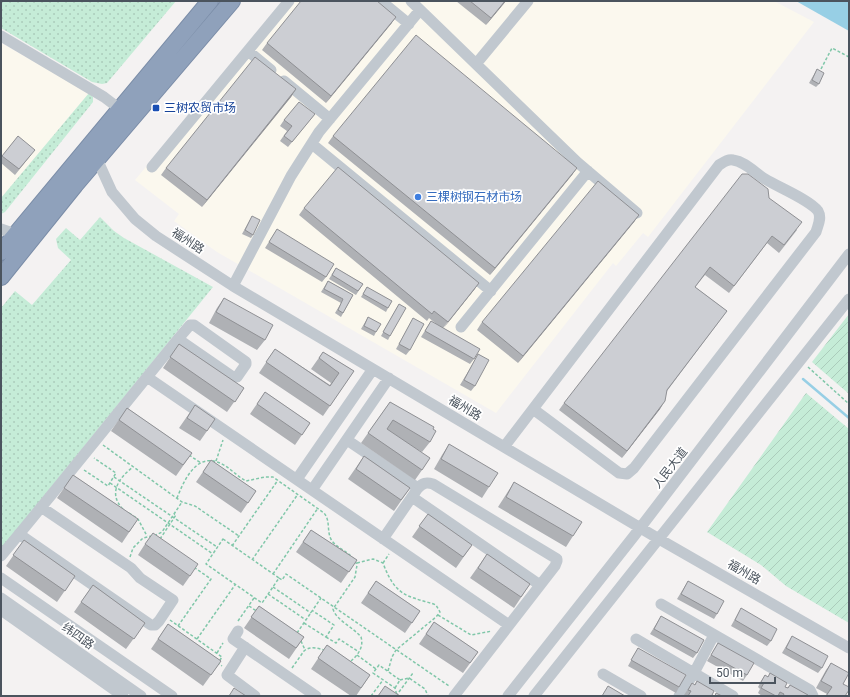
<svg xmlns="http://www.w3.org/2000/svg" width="850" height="697" viewBox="0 0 850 697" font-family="Roboto,'Noto Sans SC',sans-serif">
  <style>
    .commercial { fill: #fbf8ee }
    .grass { fill: url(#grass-dots) }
    .garden { fill: url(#garden-furrows) }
    .water { fill: #97cfe5 }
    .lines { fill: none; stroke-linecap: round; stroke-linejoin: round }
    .stream { stroke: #97cfe5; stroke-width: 2.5 }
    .highway-casing { stroke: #7a8ca7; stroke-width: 18 }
    .path { stroke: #80c7a9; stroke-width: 1.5; stroke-dasharray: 3 2; stroke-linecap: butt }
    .minor { stroke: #c1c8cf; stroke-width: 11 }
    .highway { stroke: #8fa1bb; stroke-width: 16 }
    .wall { fill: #afb1b5 }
    .shaded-wall { fill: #8f9094 }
    .building { fill: #ccced3; stroke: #8f9094 }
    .transit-dot { fill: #1a4fb4; stroke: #fff; stroke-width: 1.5 }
    .shop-dot { fill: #3f7fe0; stroke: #fff; stroke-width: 1.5 }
    .labels { text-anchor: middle; stroke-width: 3.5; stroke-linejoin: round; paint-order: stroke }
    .transit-label { font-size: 12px; fill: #164399; stroke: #fff; text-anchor: start }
    .shop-label { font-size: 12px; fill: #366cbe; stroke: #fff; text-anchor: start }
    .street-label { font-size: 12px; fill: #4b545e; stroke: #fff }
  </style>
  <defs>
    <pattern id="grass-dots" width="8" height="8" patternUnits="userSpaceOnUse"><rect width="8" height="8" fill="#c5ecd7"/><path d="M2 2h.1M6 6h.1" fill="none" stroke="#abccbb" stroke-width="1.8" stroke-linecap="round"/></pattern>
    <pattern id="garden-furrows" width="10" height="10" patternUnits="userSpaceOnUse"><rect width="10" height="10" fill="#c5ecd7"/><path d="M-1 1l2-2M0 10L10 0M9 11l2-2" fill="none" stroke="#abccbb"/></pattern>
  </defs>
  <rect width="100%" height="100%" fill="#f4f2f2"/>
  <path class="commercial" d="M284,1h490l40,21 -166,215 -5,-4 -27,33 -3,-3 -117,150 -279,-161 -43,-31 5,-7 -44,-34z
    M1,43l88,50 -88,105z"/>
  <path class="grass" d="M1,1h175l-69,82 -5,1 -10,-2 -91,-54z
    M89,93l4,4v5l-88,110 -4,2v-16z
    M100,217l14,14 10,7 89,49 -212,262v-241l14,-17 17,14 39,-45 -13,-12 -2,-9 10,-11 14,12z"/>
  <path class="garden" d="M849,314v80l-37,-32z
    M806,393l43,36v194l-63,-37 -25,-21 -54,-33z"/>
  <path class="water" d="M796,1h53v30z"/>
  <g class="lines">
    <path class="stream" d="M803,379l46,39"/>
    <defs>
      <path id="highway" d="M1,252l209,-251
        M1,277l74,-92 157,-184"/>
    </defs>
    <use href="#highway" class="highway-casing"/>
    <path class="path" d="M821,69l11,-21 17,9
      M808,367l41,37
      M103,445l79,57 13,4 44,30
      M189,455l12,8
      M216,461l7,-21
      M84,470l24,16 8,-13 -22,-15
      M114,477l103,70
      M110,483l103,71
      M177,498c6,-15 18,-44 40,-36 11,3 19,14 29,19l19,-4h8l51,36c7,8 2,19 8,28 8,10 19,10 25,24l-2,12 -22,32c3,11 21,19 28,28 3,10 -3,18 -10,24
      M123,509c-16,-16 -3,-32 10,-42
      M129,513l9,6 9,17
      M160,539l16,-24 -2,-1
      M223,539l56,39 -17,25 -56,-39z
      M232,546l46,-66
      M130,557l3,-9 10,-10 13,-3 6,-3 20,-30
      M252,560l46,-66
      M357,563l16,-4 10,4c6,16 13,30 31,35 7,3 15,4 22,7l4,7 -4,5 -40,33 -4,7 -4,14
      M383,563l6,-9
      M273,574l45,-66
      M279,578l3,2 4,-6 163,112
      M273,587l38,26
      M268,594l38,26
      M249,606l9,6
      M438,615l33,20 21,-4
      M170,620l52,37 -4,6 4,3
      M238,621l16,-23
      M304,623l22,14 8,-12 -21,-14
      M178,626l33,-47 -16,-11
      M297,633l24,-35
      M326,637l10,6 3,-4 20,13
      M197,639l38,-54
      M301,641l4,9
      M217,653l6,-10
      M357,655l19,14
      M292,668l12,-17c6,-5 13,-3 20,-1
      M400,680l9,-2 16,11 3,7
      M395,688l5,-8 -21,-15 -6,8 22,15 2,8
      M371,696l12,-16
      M396,696l17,-23"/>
    <path class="minor" d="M381,1l28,23
      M411,1l166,161 60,51
      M1,36l103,61 21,16
      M248,51l23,19
      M476,64l52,-63
      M284,81l46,38
      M312,144l179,147
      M97,159l15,33 23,27 21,17 77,50 426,253 190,109
      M152,167l137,-166
      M1,229l20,7
      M233,286l58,-110 28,-44 101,-122
      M461,327l127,-156
      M147,377l362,248
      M347,440l71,48
      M504,447l215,-282c5,-3 9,-6 14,-5 13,2 22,13 32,19 13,8 45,21 53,32 4,7 0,14 -2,21l-182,236 -7,6 -8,-1 -86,-64
      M297,479l76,-110
      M312,490l77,-112
      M412,497l128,88
      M19,534l126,87 6,4h4l4,-4 14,-21 -33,-22 -9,-10 -90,-61
      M383,539l35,-51c5,-5 8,-6 15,-4l124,75v2l-2,5 -101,130
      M1,556c60,-72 118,-145 177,-217l12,-14h4l52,37v2l-9,13h-4l-55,-38
      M1,578l171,118
      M1,598l140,98
      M661,604l149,86 3,6
      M1,610l122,86
      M238,631l-5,8 83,57
      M636,639l97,57
      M245,647l-18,28 28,21
      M603,674l38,22
      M508,696l126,-160 215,-282
      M534,696l315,-397
      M679,696l15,-23 20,-38"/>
    <use href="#highway" class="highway"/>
  </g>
  <path class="wall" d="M456,1h50l-20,24z
    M396,17l-5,7 -65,79 -64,-53 5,-7z
    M817,69l2,15 -3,3 -7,-4z
    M296,89l-5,8 -89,110 -41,-32 5,-7z
    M315,114l-27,33 -8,-6 7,-10 -7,-5 4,-6z
    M18,136l13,19 -16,20 -14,-12v-5z
    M333,136l244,32 -5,7 -82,100 -162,-132z
    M769,198l28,32 -18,23 -12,-10 -38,50 -24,-18 -10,12 32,24 -60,80 -7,18 -38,49 -63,-48 5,-7z
    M304,208l175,75 -5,7 -31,38 31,31 -4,5 -49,-27 10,-16 9,6 -11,-9 -2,3 -128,-106z
    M639,215l-5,7 -116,141 -41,-33 5,-8z
    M252,216l1,19 -2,3 -9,-4z
    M277,229l49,48 -4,5 -57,-34z
    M336,268l27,16 -7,11 -27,-16z
    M328,281l25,14 -12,22 -6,-4 6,-10 -20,-11z
    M367,287l21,21 -2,4 -25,-15z
    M224,298l41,42 -8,10 -48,-27 8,-15z
    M399,304l-9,32 -2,4 -7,-4z
    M368,317l8,15 -2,4 -13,-7z
    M413,318l-3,32 -4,5 -10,-6 14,-25z
    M179,344l65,44 -17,24 -64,-44z
    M275,349l55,36 1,-2 -20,-14 12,-17 31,19 -31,45 -64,-43z
    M478,354l-3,32 -4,5 -11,-6 15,-25z
    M265,392l45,31 -15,22 -45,-31z
    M390,402l43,27 -3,13 -8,10 -14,-8 14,26 -7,10 -54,-37z
    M195,405l12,26 -7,10 -21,-13z
    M127,408l65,45 -16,23 -65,-45z
    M449,444l40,43 -7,11 -48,-29 8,-14z
    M364,456l46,32 -16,23 -46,-32z
    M211,460l45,31 -15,22 -45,-31z
    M73,475l65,44 -16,24 -65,-45z
    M514,482l59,54 -7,11 -68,-40 9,-14z
    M428,514l44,31 -16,23 -44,-31z
    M311,530l46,30 -16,23 -45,-31z
    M24,540l51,36 -18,26 -51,-36z
    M145,544l45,32 -7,10 -45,-31z
    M487,554l43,30 -16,24 -44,-30z
    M376,581l44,30 -15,22 -44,-30z
    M688,581l29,33 -3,5 -37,-20z
    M93,585l52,38 -19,26 -52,-37z
    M259,606l45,31 -15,22 -45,-31z
    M741,608l30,33 -4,5 -36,-20z
    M661,616l36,37 -4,5 -43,-24z
    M434,622l44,30 -15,21 -44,-29z
    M168,624l53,37 -18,25 -52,-37z
    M792,636l30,32 -4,5 -36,-20z
    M718,643l29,32 -4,6 -36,-20z
    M327,645l43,30 -14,21h-5l-40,-27z
    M638,648l41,39 -3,6 -48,-27z
    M831,663l12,21 2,12h-19l1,-2 -11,-6 10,-18z
    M770,673l15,14 2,1 3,-3 17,11h-45l-4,-3 2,-4 -2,-2 3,-6 4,-6 3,2z
    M697,681l15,14 2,1h-28l-2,-1 8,-12 2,2z"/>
  <path class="shaded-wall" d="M505,1h1l-20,24 5,-7z
    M396,17l-5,7 -65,79 5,-7z
    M296,89l-5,8 -89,110 5,-7z
    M577,168l-5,7 -82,100 5,-7z
    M639,215l-5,7 -116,141 5,-7z
    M479,283l-5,7 -31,39 5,-7z
    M665,401l-5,8 -38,49 5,-7z"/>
  <path class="building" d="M301,1h76l19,16 -65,79 -64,-53z
    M470,1h35l-14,17z
    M416,35l161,133 -82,100 -162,-132z
    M255,57l41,32 -89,111 -41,-32z
    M817,69l7,4 -5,11 -7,-4z
    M299,102l16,12 -23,28 -8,-6 8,-10 -8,-6z
    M18,136l17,14 -16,19 -17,-13z
    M338,167l141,116 -31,39 -14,-11 -2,3 -128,-106z
    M742,174h6l20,15 1,9 33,24 -18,23 -12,-9 -38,50 -24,-19 -15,20 32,24 -60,79 -2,11 -38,50 -63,-48z
    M598,181l41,34 -116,141 -41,-34z
    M252,216l8,4 -7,15 -8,-5z
    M277,229l57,35 -8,13 -57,-35z
    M336,268l27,16 -5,7 -26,-16z
    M328,281l25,14 -10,18 -5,-3 5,-11 -19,-10z
    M367,287l25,14 -4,7 -25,-14z
    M224,298l49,27 -8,15 -49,-28z
    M399,304l7,4 -16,28 -7,-4z
    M368,317l13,7 -5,8 -12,-6z
    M413,318l11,6 -14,26 -11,-6z
    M431,321l49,28 -6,10 -49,-28z
    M179,344l65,44 -9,14 -65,-45z
    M275,349l55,37 9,-13 -20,-15 4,-6 31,19 -24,35 -64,-44z
    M478,354l11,6 -14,26 -11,-6z
    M265,392l45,31 -8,12 -45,-31z
    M390,402l44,25 -1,2 3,2 -6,11 -37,-22 -6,9 43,29 -8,12 -54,-37z
    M195,405l20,14 -8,12 -20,-13z
    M127,408l65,45 -9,12 -64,-45z
    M449,444l49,29 -9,14 -48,-28z
    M364,456l46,32 -9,12 -45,-31z
    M211,460l45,31 -8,12 -45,-31z
    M73,475l65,44 -9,13 -65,-44z
    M514,482l68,40 -9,14 -67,-39z
    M428,514l44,31 -9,12 -44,-31z
    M311,530l46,30 -8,12 -46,-30z
    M153,533l45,31 -8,12 -45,-32z
    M24,540l51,36 -10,15 -52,-36z
    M487,554l43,30 -9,13 -43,-29z
    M376,581l44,30 -8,12 -44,-30z
    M688,581l36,20 -7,13 -36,-20z
    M93,585l52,38 -11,16 -53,-37z
    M259,606l45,31 -8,11 -45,-31z
    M741,608l36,21 -6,12 -36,-21z
    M661,616l43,24 -7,13 -43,-24z
    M434,622l44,30 -8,11 -44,-29z
    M168,624l53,37 -10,14 -53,-36z
    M792,636l36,20 -6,12 -36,-20z
    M718,643l36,20 -7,12 -36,-20z
    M327,645l43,30 -9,13 -43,-30z
    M638,648l48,27 -7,12 -48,-27z
    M831,663l18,10 -6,11 6,3v3l-4,6h-19l6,-9 -11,-6z
    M770,673l17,10 -2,4 3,1 2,-3 18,10 -1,1h-24l1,-2 -4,-2 -2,4h-2l-15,-8 3,-5 -3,-1 4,-7 3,2z
    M697,681l17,10 -2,4 2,1h-26l3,-5 -3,-1 4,-7 3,2z
    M385,686l15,10h-22z
    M608,686l17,10h-23z
    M234,688l12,8h-17z
    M716,693l6,3h-7z"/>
  <rect class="transit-dot" x="152" y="104" width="8" height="8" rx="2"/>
  <circle class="shop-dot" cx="418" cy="197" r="4"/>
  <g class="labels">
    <g class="transit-label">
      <text x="164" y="112">三树农贸市场</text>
    </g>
    <g class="shop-label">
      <text x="426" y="201">三棵树钢石材市场</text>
    </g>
    <g class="street-label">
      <text transform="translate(188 241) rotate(33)" y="4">福州路</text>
      <text transform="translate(465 408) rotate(31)" y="4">福州路</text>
      <text transform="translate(670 468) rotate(-52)" y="4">人民大道</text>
      <text transform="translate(744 572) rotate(30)" y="4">福州路</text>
      <text transform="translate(78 636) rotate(35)" y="4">纬四路</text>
    </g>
  </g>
  <rect width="850" height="697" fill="none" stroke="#4b545e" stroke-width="4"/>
  <path d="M710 677v6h65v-6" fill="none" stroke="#4b545e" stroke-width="2"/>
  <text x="716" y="677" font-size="12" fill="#4b545e" stroke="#ffffff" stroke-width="3" paint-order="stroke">50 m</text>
</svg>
